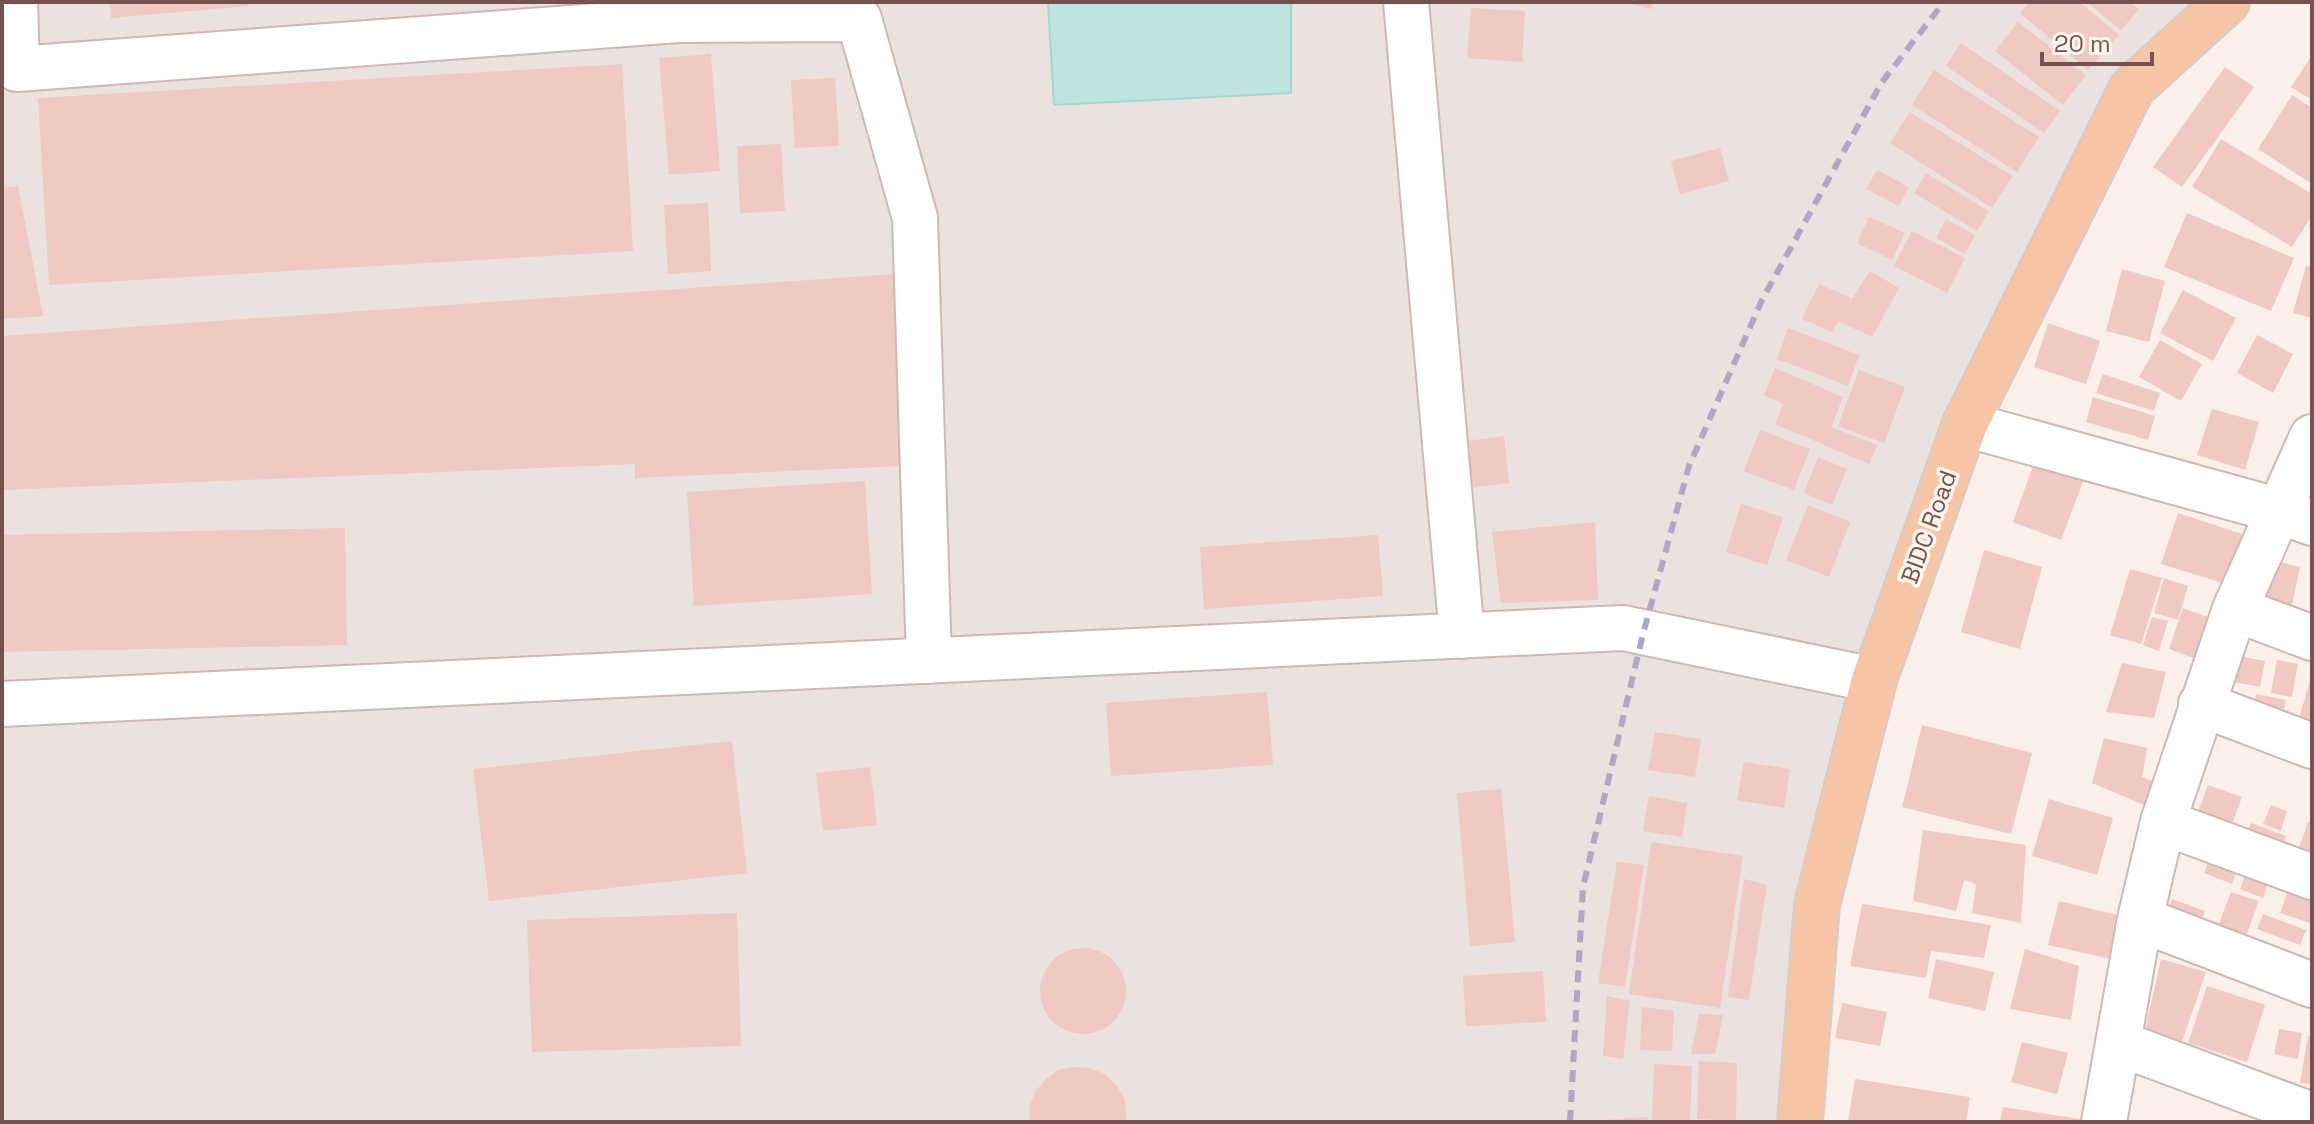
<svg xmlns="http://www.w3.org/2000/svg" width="2314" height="1124" viewBox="0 0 2314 1124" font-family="'Space Grotesk',sans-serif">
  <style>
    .industrial { fill: #ebe1df }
    .water { fill: #bee4e1; stroke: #a5d6d2; stroke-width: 2 }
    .building { fill: #efc9c2 }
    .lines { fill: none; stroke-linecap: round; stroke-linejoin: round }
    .minor-casing { stroke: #cfb8b2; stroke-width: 48 }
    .major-casing { stroke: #d6cbca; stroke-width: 48 }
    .minor { stroke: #fff; stroke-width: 44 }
    .major { stroke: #f6c5a5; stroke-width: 44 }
    .rail { stroke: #b0a7c5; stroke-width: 6; stroke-dasharray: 12 8; stroke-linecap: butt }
    .labels { text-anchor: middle; stroke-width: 7; stroke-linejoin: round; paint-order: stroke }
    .street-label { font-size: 24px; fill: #75524e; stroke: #fef5ef }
  </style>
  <rect width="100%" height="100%" fill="#fbf0e9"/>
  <path class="industrial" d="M2,2h2230l-100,86 -167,336 -148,481 -17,217h-1798z"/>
  <path class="water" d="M1048,2h243v91l-237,12z"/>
  <path class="building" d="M110,2h138l1,4 -138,12z
    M1622,2h31l-1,7z
    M2029,2h50l40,33 -31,35 -68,-57z
    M2087,2h43l9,7 -18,21z
    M1471,8l54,3 -3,51 -55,-4z
    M2018,22l68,53 -23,30 -68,-54z
    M1961,43l99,68 -16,22 -98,-67z
    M711,54l9,117 -51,4 -10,-117z
    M2312,55v45l-21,-13z
    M622,64l11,187 -584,34 -11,-187z
    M2225,67l29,20 -72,100 -29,-20z
    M1934,70l105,67 -22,35 -105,-67z
    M835,78l4,68 -44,2 -4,-68z
    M2292,95l20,13v76l-54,-35z
    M1910,112l102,64 -20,32 -102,-65z
    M2221,139l91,55v21l-20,32 -100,-60z
    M781,144l4,67 -45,2 -3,-67z
    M1720,148l9,33 -49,13 -9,-33z
    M1877,170l32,17 -10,19 -33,-17z
    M1926,173l63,38 -12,20 -63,-38z
    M18,186l25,130 -41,3v-131z
    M708,203l3,68 -43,3 -4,-69z
    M2187,213l107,45 -23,53 -107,-44z
    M1869,217l36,16 -13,27 -35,-17z
    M1946,219l29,16 -10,19 -29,-16z
    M1912,231l53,27 -18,35 -53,-27z
    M2306,266l6,1v51l-19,-5z
    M2122,269l43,12 -16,61 -43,-11z
    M1870,271l29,17 -27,49 -34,-16 -6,11 -30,-13 17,-35 32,14 -5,10z
    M894,274l9,192 -268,12v-14l-633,26v-154z
    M2183,290l53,28 -23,43 -53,-28z
    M2048,323l52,18 -14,43 -52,-17z
    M1788,328l71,27 -11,31 -71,-27z
    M2257,335l36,19 -20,39 -36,-20z
    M2160,340l42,24 -21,37 -42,-24z
    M1775,368l68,29 -12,30 46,18 -8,19 -94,-40 8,-20 -19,-9z
    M1859,370l46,17 -21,56 -46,-17z
    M2103,374l57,19 -6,18 -58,-18z
    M2093,397l62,19 -7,24 -62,-18z
    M2212,409l47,13 -14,48 -48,-15z
    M1760,430l50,19 -16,41 -50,-19z
    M1504,436l5,47 -37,5 -5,-47z
    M2037,454l50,17 -26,69 -48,-18z
    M1818,457l29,12 -15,36 -28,-12z
    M865,481l7,113 -178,12 -7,-114z
    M1741,504l42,13 -16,48 -41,-13z
    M1808,505l42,17 -21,55 -43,-17z
    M2178,513l64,21 -16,50 -65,-20z
    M1595,522l3,78 -97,3 -9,-71z
    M345,528l2,117 -345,7v-117z
    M1378,535l5,61 -179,13 -4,-62z
    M1984,550l58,17 -22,82 -59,-17z
    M2275,561l25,6 -9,43 -25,-6z
    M2130,569l32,9 -21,66 -31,-9z
    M2164,578l24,8 -10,34 -24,-7z
    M2183,608l33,12 -15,41 -32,-12z
    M2152,617l16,4 -9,30 -16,-6z
    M2239,656l26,5 -5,26 -26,-5z
    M2277,660l21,4 -6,33 -21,-4z
    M2122,663l44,9 -12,46 -48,-6z
    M2311,677h1v49l-14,-4z
    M1267,692l6,73 -162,11 -5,-73z
    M2256,694l30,6 -3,16 -30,-5z
    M1922,725l110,28 -21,81 -109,-27z
    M1655,732l46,7 -6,38 -47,-7z
    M2104,738l43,10 -5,29 22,9 -8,24 -64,-27z
    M732,741l15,132 -258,28 -16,-132z
    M1744,762l46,7 -6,39 -47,-8z
    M870,767l7,58 -54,6 -7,-58z
    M2208,785l34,12 -13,35 -34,-12z
    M1501,789l14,153 -45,4 -13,-153z
    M1649,796l38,7 -5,34 -39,-6z
    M2049,799l64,19 -16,57 -65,-19z
    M2271,805l16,6 -6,20 -18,-7z
    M2308,822l4,1v40l-16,-6z
    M2251,823l35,13 -7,18 -35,-13z
    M1923,830l103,15 -5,78 -49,-10 4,-29 -12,-4 -8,31 -43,-10z
    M1651,842l92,14 -23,152 -91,-14z
    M2215,847l27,9 -10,28 -28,-11z
    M2251,860l22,8 -10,30 -23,-9z
    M1617,862l27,3 -19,122 -27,-4z
    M2293,876l19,7v33l-3,7 -29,-10z
    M1744,879l23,6 -18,115 -21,-3z
    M2231,892l28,9 -13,35 -28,-10z
    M2172,899l33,12 -5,14 -33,-12z
    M2059,901l62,15 -10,43 -63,-14z
    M1862,904l129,21 -7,33 -53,-7 -5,27 -76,-12z
    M737,913l4,133 -209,6 -5,-132z
    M2263,914l43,16 -6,15 -43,-16z
    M1040 991a43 43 0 1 1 86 0a43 43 0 1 1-86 0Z
    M2025,949l54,17 -8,54 -61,-11z
    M1936,959l58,13 -9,39 -57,-13z
    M2161,959l45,13 -27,79 -36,-11z
    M1543,971l3,51 -80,4 -3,-50z
    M2207,986l58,19 -18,57 -59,-19z
    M1607,996l23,5 -7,58 -20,-3z
    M1842,1003l45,9 -7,34 -45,-8z
    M1642,1007l32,4 -2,40 -32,-1z
    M1699,1014l24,1 -8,39h-24z
    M2279,1029l23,4 -4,26 -24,-5z
    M2308,1036l4,1v47l-12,-1z
    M2022,1042l46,11 -11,41 -46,-12z
    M1699,1061l38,2 -1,58 -39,-2z
    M1654,1064l38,2 -2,56h-38z
    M1074,1067l16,1 15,6 12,12 8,13 1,23h-96l-1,-14 6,-16 10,-12 13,-10z
    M1855,1079l115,18 -4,25h-118z
    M2003,1107l84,13 -1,2h-86z
    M1648,1117v5h-41v-2z"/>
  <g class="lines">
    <defs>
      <path id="minor" d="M15,2l2,67 661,-49 181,-1 56,199 14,443
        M1406,2l56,634
        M1965,424l315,87 32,12
        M2235,609l77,29
        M2,704l1621,-76 251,52
        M2201,704l111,42
        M2163,822l149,55
        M2140,919l172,66
        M2118,1043l194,72
        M2104,1122l36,-203 23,-97 72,-213 77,-172"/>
      <path id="major" d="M1800,1122l17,-217 57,-225 91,-256 167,-336 95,-86"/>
    </defs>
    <use href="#minor" class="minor-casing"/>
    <use href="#major" class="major-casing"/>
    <use href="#minor" class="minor"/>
    <use href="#major" class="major"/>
    <path class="rail" d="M1570,1122l13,-235 60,-253 46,-168 73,-166 120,-218 62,-80"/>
  </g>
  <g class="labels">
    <g class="street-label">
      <text transform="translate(1929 527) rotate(-70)" y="8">BIDC Road</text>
    </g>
  </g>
  <rect width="2314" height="1124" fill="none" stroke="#75524e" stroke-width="8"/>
  <path d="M2042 52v12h110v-12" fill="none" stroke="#75524e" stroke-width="4"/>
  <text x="2054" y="52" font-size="24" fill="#75524e" stroke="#fef5ef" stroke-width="6" paint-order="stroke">20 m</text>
</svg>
